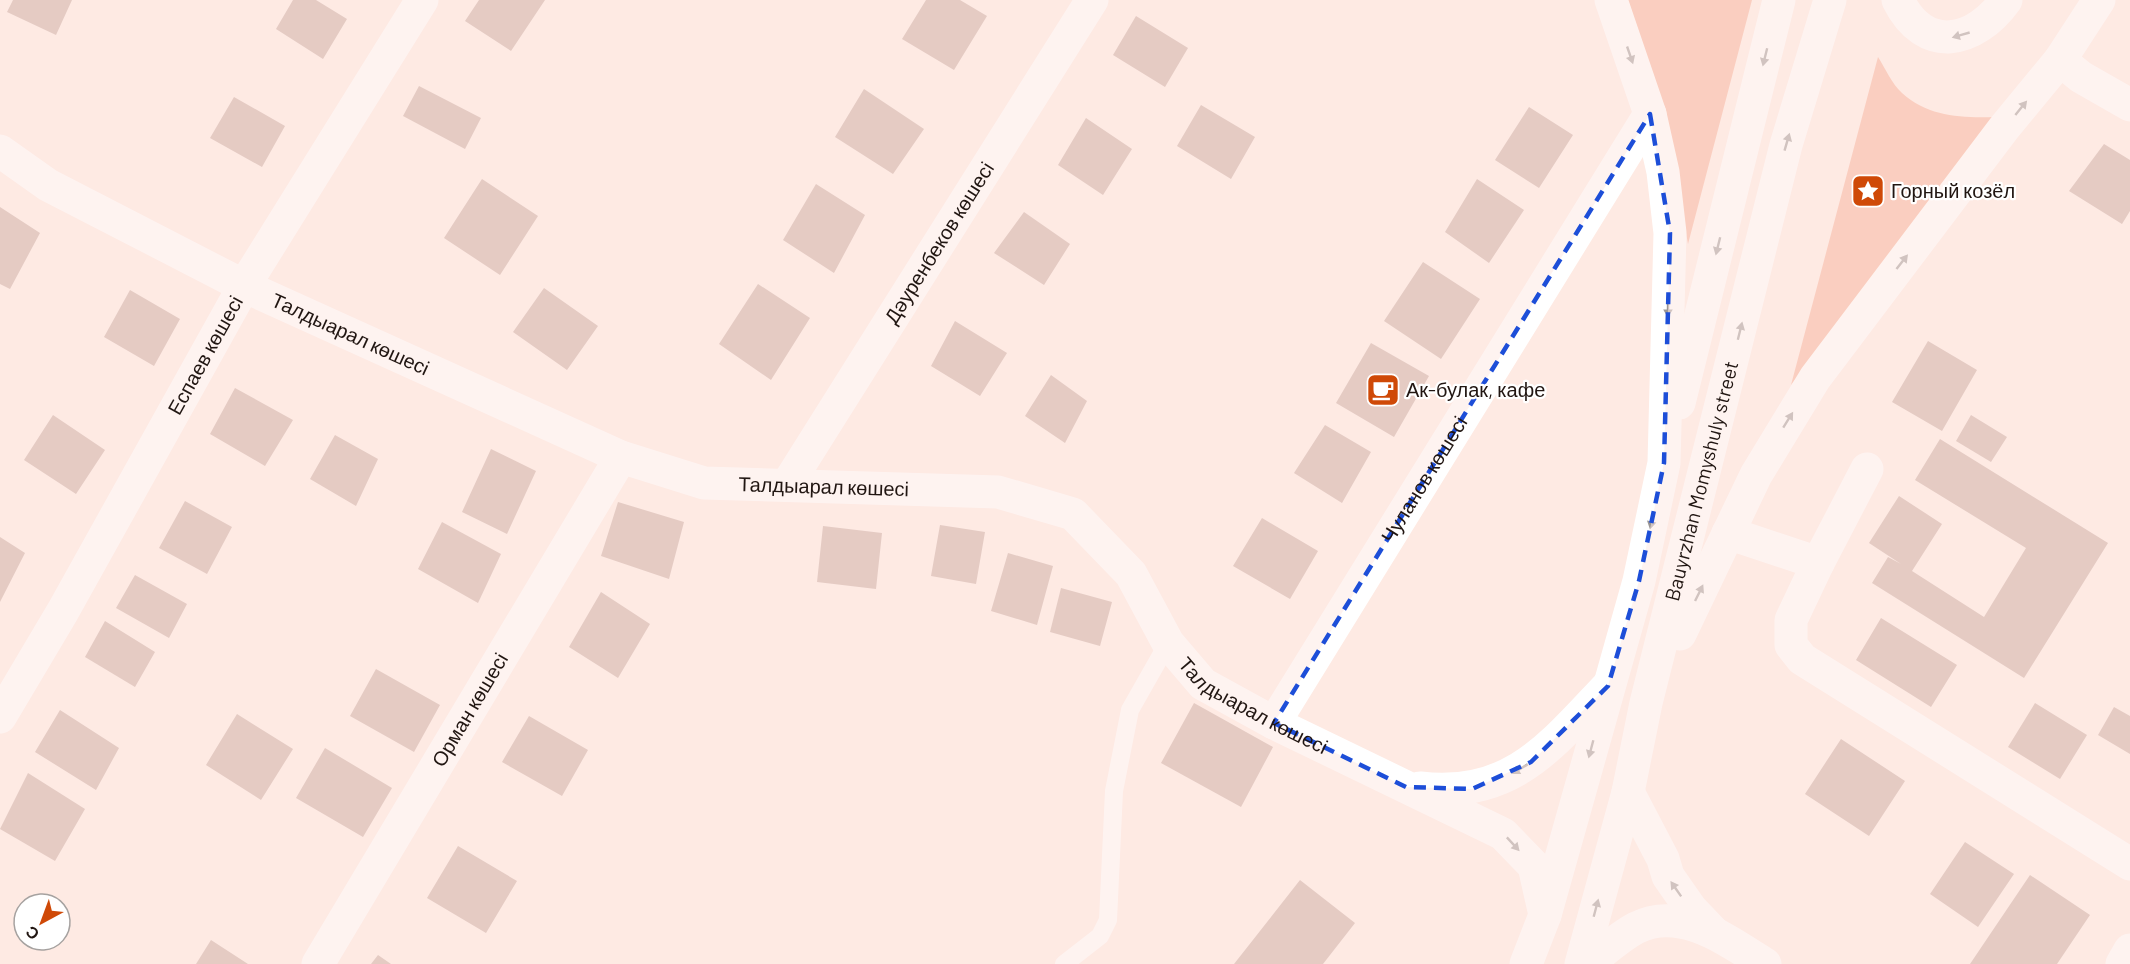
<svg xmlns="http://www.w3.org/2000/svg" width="2130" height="964" viewBox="0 0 2130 964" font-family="Barlow,sans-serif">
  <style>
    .green { fill: #f7ae94 }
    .building { fill: #c7a79c }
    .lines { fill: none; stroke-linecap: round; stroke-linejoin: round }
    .lane { stroke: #fff; stroke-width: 18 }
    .street { stroke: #fff; stroke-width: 33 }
    .primary { stroke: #fff; stroke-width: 33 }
    .oneway { fill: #9b9694 }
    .marked { fill: none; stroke: #1d4ed8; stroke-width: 4.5; stroke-dasharray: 12 8; stroke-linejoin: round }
    .labels { text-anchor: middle; stroke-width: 4.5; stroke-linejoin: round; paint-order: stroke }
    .poi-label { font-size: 20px; fill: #211612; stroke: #fff; text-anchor: start }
    .street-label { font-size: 20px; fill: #211612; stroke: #fff }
  </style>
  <rect width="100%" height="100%" fill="#feeae3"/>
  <path class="green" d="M1628,0h124l-64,244 -23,-132z
    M1878,57c7,11 14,27 24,36 27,24 59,25 94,24l-205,268z"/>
  <path class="building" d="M13,0h59l-16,35 -49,-23z
    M293,0h23l31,19 -24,40 -47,-30z
    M479,0h66l-34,51 -46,-30z
    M926,0h34l27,16 -33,54 -52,-31z
    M1136,16l52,32 -23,39 -52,-32z
    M419,86l62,32 -16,31 -62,-33z
    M864,89l60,40 -31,45 -58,-37z
    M234,97l51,29 -23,41 -52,-29z
    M1201,105l54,32 -24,42 -54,-33z
    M1529,107l44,28 -34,53 -44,-28z
    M1086,118l46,31 -29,46 -45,-30z
    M2104,144l26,16v51l-8,13 -53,-33z
    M482,179l56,37 -38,59 -56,-37z
    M1477,179l47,31 -35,53 -44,-31z
    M816,184l49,31 -31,58 -51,-33z
    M0,207l40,26 -30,56 -10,-5z
    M1024,212l46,32 -26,41 -50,-32z
    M1423,262l57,37 -39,60 -57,-38z
    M758,284l52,34 -39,62 -52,-36z
    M544,288l54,38 -31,44 -54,-38z
    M130,290l50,29 -26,47 -50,-29z
    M955,321l52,32 -27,43 -49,-30z
    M1928,341l49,29 -35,61 -50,-29z
    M1371,343l58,33 -35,61 -58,-34z
    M1051,375l36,26 -22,42 -40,-27z
    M235,388l58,32 -28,46 -55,-32z
    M53,415l52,35 -29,44 -52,-34z
    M1971,415l36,22 -16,25 -35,-21z
    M1325,425l46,27 -29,51 -48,-30z
    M335,435l43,24 -22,47 -46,-27z
    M1940,439l168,104 -84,135 -152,-95 16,-26 13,7 -32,-21 30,-47 43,28 -30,47 72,46 42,-69 -111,-68z
    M491,449l45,22 -29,63 -45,-22z
    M185,501l47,26 -25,47 -48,-26z
    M618,502l66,20 -15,57 -68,-23z
    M1262,518l56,33 -28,48 -57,-33z
    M442,522l59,32 -23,49 -60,-34z
    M940,525l45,7 -9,52 -45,-8z
    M823,526l59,7 -6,56 -59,-7z
    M0,537l25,16 -25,49z
    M1008,553l45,13 -16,59 -46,-14z
    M135,575l52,29 -18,34 -53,-30z
    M1061,588l51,14 -12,44 -50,-14z
    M601,592l49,32 -32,54 -49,-31z
    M1881,618l76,47 -26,42 -75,-47z
    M105,621l50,31 -20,35 -50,-30z
    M376,669l64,36 -26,47 -64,-36z
    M1194,703l79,44 -32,60 -80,-44z
    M2035,703l52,32 -27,44 -52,-32z
    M2114,707l16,9v38l-32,-19z
    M60,710l59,38 -23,42 -61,-38z
    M237,714l56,35 -32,51 -55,-35z
    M529,716l59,34 -26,46 -60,-34z
    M1841,739l64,42 -36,55 -64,-42z
    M325,748l67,40 -29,49 -67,-39z
    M28,773l57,36 -30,52 -55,-32z
    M1965,842l49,32 -36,53 -48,-33z
    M458,846l59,35 -31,52 -59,-35z
    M2030,875l60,40 -33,49h-87z
    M1300,880l55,43 -32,41h-89z
    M211,940l37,24h-52z
    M378,955l13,9h-20z"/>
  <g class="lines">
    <path class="lane" d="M1064,964l36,-28 8,-16 6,-129 16,-81 38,-67"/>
    <g class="street">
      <path d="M2060,60l21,17 49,28"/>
      <path id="s1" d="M0,151l48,34 196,101 377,171 83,26 294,9 75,22 58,60 37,69 35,41 71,39 229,111 31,32 11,49"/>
      <path id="s2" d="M787,485l305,-485"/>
      <path d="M1728,533l90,30 -27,57v25l11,14 328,205"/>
      <path d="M1818,563l49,-94"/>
      <path id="s3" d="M0,717l63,-106 181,-325 178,-286"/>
      <path id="s4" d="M1274,723l376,-609"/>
      <path d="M1420,788c91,11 131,-42 188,-102"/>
      <path d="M1628,792l35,67 5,17 23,33 22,23"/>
      <path id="s5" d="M318,964l303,-507"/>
      <path d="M1587,964c16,-12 32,-27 49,-36 45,-23 92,13 129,36"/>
      <path d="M2122,964l8,-14"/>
    </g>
    <g class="primary">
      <path d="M1898,0c27,55 77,43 108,0"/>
      <path d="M1679,403l100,-403"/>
      <path d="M1680,634l76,-159 59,-97 189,-250 56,-68 39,-60"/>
      <path d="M1526,964l19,-49 94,-334 25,-118 6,-230 -7,-61 -13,-58 -39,-114"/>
      <path id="s6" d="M1581,964l47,-172 18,-89 140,-558 44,-145"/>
    </g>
  </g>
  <defs><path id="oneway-solid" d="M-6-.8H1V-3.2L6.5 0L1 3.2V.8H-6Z" transform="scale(1.5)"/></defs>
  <g class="oneway">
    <use href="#oneway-solid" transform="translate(1961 35) rotate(164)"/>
    <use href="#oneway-solid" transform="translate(1630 55) rotate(71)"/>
    <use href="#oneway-solid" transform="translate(1765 57) rotate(104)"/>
    <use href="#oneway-solid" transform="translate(2021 108) rotate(-51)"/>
    <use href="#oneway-solid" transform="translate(1787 142) rotate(-74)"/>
    <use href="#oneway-solid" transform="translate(1718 246) rotate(104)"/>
    <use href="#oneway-solid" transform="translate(1902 262) rotate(-52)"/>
    <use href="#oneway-solid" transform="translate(1668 308) rotate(91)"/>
    <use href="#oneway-solid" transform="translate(1740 331) rotate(-76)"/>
    <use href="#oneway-solid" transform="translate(1788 420) rotate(-58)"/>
    <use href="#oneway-solid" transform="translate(1652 520) rotate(102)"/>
    <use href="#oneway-solid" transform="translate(1699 593) rotate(-64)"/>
    <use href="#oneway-solid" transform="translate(1591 749) rotate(105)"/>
    <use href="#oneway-solid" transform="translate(1520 769) rotate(149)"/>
    <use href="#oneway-solid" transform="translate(1513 844) rotate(47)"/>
    <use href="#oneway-solid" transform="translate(1676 889) rotate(-125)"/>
    <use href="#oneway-solid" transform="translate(1596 908) rotate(-75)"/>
  </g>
  <path d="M0 0H2130V964H0ZM1650,114l20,119 -6,230 -25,118 -31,105 -77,76 -59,27 -66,-2 -132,-64z" fill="#feeae3" fill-opacity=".55" fill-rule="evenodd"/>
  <path class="marked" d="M1650,114l20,119 -6,230 -25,118 -31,105 -77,76 -59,27 -66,-2 -132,-64z"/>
  <defs>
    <symbol id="sight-square" viewBox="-11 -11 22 22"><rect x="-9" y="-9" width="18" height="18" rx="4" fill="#cf4907" stroke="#fff"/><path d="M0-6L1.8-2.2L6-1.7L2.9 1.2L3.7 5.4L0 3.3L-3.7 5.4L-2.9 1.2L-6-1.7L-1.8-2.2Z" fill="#fff"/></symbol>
    <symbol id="cafe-square" viewBox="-11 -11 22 22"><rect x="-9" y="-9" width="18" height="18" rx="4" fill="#cf4907" stroke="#fff"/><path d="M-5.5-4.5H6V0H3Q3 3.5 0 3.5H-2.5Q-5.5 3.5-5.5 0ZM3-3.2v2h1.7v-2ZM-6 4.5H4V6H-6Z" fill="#fff"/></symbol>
  </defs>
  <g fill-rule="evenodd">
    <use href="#sight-square" x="1849" y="172" width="38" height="38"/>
    <use href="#cafe-square" x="1364" y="371" width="38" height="38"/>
  </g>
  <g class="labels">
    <g class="poi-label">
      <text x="1891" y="198">Горный козёл</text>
      <text x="1406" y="397">Ак-булак, кафе</text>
    </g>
    <g class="street-label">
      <text dy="7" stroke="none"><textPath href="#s2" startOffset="286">Дәуренбеков көшесі</textPath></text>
      <text dy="7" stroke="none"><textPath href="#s1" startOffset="396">Талдыарал көшесі</textPath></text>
      <text dy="7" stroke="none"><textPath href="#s3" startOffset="416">Еспаев көшесі</textPath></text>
      <text dy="7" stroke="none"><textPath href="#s4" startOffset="286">Чуланов көшесі</textPath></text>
      <text dy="7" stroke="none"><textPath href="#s6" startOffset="498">Bauyrzhan Momyshuly street</textPath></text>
      <text dy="7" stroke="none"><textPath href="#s1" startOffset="900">Талдыарал көшесі</textPath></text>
      <text dy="7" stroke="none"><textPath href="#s1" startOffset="1422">Талдыарал көшесі</textPath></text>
      <text dy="7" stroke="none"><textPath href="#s5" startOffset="296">Орман көшесі</textPath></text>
    </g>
  </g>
  <g transform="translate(42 922) rotate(221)"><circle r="28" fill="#ffffff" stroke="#a6a2a0" stroke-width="1.5"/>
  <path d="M0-4.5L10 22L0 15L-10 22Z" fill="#cf4907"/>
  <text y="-9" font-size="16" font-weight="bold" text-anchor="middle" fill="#211612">С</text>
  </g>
</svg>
